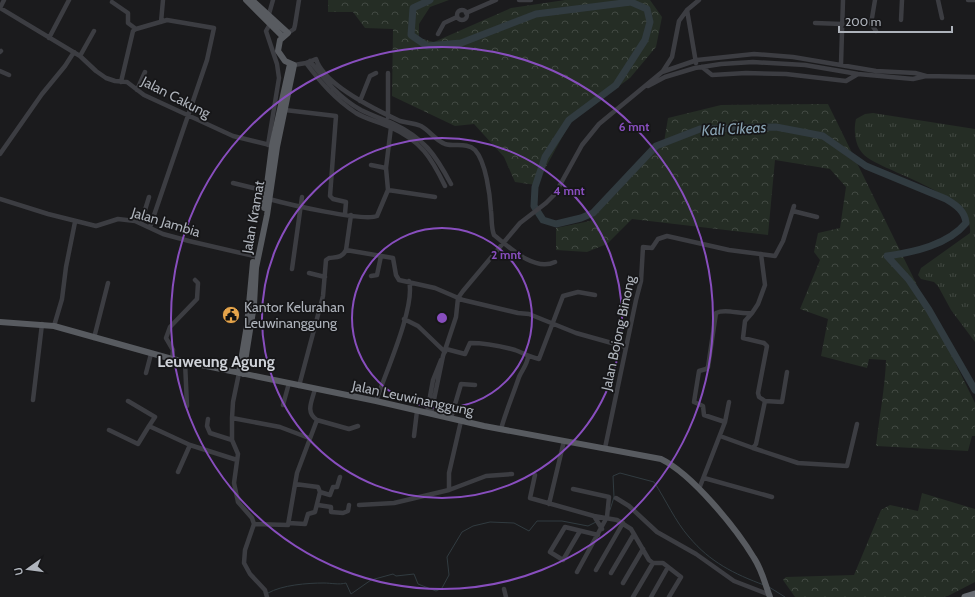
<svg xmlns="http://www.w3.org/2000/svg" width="975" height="597" viewBox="0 0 975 597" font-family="Cabin,sans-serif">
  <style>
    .grass { fill: url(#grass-tufts) }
    .forest { fill: url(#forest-crowns) }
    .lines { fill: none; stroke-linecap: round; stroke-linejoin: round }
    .stream { stroke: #313b40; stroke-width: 1 }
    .river { stroke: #313b40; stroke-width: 7 }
    .minor { stroke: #3c3d42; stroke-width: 4.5 }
    .major { stroke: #585b60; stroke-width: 6 }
    .highway { stroke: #686c72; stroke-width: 7 }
    .ring { fill: none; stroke: #884ebe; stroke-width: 2 }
    .labels { text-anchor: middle; stroke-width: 3.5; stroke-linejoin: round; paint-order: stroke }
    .street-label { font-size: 14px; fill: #aeb3bb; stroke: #161618 }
    .poi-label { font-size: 14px; fill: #aeb3bb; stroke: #161618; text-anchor: start }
    .water-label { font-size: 15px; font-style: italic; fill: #89a3b3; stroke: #161618 }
    .quarter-label { font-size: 16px; font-weight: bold; fill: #cfd2d8; stroke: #161618 }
    .centre { fill: #884ebe; stroke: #161618; stroke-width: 2 }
    .ring-label { font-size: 12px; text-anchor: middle; font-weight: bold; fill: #884ebe; stroke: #161618; stroke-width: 3.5; stroke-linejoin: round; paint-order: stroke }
  </style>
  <defs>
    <pattern id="grass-tufts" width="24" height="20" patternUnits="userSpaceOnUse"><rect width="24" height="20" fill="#252d25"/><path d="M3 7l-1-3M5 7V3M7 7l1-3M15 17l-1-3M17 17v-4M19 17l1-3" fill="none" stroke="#424943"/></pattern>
    <pattern id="forest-crowns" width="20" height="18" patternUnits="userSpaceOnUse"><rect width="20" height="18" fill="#252d25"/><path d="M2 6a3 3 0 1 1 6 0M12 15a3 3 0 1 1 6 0" fill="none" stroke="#424943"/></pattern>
  </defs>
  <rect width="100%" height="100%" fill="#1b1b1d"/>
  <path class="grass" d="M873,113l102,16v213l-24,-32 -13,-24 -4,-4 -13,-3 -3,-4 3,-7 49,-35c5,-37 -79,-59 -102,-75 -13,-8 -15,-26 -12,-39l9,-5z"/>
  <path class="forest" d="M328,0h121l-19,7 -11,17v14l15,4 77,-34 54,-8h85l12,17 -6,30 -26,31 -59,43 -35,64 -21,-3 -11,-25 -30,-33 -19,2 -63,-30 1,-67 -28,-1 -12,-16h-25z
    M828,104l147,299v33h-3l-4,15 -92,-5c3,-29 9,-57 10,-86l-17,-1 -2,9 -46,-12 7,-37 -28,-10 20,-49 -6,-8 4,-19 22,-5 6,-41 -16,-18 -55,-9 -7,75 -136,-16 -25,25 -20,8 -31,-2v-22l34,-7 38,-50 36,-29 4,-24 53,-13z
    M922,493l53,16v73l-27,14 -5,1h-148l-12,-17 3,-3 68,-2 27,-65 9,-5 28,6z"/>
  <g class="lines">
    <path class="stream" d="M610,510l4,-13 -1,-21 7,-3 34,9c12,18 21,39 35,55 21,25 45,37 75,48
      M769,587l16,10
      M268,593c14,-8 39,-10 56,-10 7,0 15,2 22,0l5,11 20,-14 22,-6 3,2 18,-2 4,10 18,7 6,-3 7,-13 -2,-18 15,-25 11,-6 17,-4 24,1 15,8 8,-10h25l26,5 8,-4"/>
    <path class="river" d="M430,0l-17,8 -2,27 16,11 34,-3 75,-29 95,-12 16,7 3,13 -5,18 -29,45 -47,35 -24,37 -10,30 -1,19 9,14 13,4 25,-6 12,-5 63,-67 44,-17 76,-2 47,9 43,30 80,33c10,6 19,12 20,24 -18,22 -52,29 -79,33l22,24 20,30 46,80"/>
    <path class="minor" d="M519,0h12
      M875,0l-4,24 5,7
      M938,0l4,18
      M968,0h7
      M112,2l16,11v10l8,6
      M0,8l80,48 16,15 10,7 9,3 12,1 17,13 89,41 41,10
      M0,8l4,-8
      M457 15a5 5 0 1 1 10 0a5 5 0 1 1-10 0Z
      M687,10l9,53
      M466,13l30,-13
      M269,14l4,-14
      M901,20l1,-20
      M161,22l2,-22
      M815,23l27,1
      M288,33l6,-4 1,-4 4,-25
      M438,34l6,-11 13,-6
      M49,38l20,-38
      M0,52l1,-1
      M80,56l14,-25
      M310,61c15,19 29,37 51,49 10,5 21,9 31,13 32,15 43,31 59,61
      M306,63c15,20 29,36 50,50 10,6 23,9 34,14 31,14 41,30 55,59
      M841,64l2,-64
      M294,65l12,-2 10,-4c8,26 60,51 84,62 7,2 14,2 21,5 9,5 14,14 24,18 10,3 22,-2 30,6 11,12 15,45 16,61 1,7 0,17 3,24 15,12 40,37 61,27
      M702,67l10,8 34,-2 40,1 60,7 12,-7
      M0,71l9,4
      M663,71l9,-14 7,-36 8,-11 12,-10
      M121,82l12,-51 3,-2 31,-9 47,8 -7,32 -57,167
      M648,86l17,-9 30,-9 26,-4 32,-2 52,3 53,9 55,5 13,-3 49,1
      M137,90l8,-18
      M360,101l10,-25 6,-3
      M285,110l51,6 -6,80 3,3 13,3 -1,12
      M388,117v-44
      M268,145l11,-67 -2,-14 -11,-33 4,-7
      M0,154l42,-60 23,-28 9,-14
      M371,165l15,3
      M233,183l33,8
      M388,190l47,7
      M0,199l48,15 48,12 22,-7 17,2 28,13 26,7 69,16
      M269,199c18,5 95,23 108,17l11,-26 -2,-22 5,-41 2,-3
      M793,211l24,6
      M141,223l8,-26
      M346,250l47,8 3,17 3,5 36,8 28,12 55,13 11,1 47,19 50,14
      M292,269l10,-72
      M309,273l16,4
      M371,276l6,-1 4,-19
      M404,319l14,7 27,26
      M54,326l8,-27 4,-32 9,-45
      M94,338l14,-55
      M446,349l19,5 5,-11c14,0 31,3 45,7 8,3 15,7 24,9l24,-63 15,-4 17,3
      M172,359l1,-9 -7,-12 4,-11 27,-28 1,-16 -3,-3
      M185,362l2,44
      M146,373l5,-19
      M239,373l-6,29 -1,16v22l6,14 -4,29 4,19 14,16 2,6 -9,26 -1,13 6,11 15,16 2,7
      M299,386l24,-90 3,-36 3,-2c8,-1 13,0 17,-8l5,-35
      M315,389c-3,12 -10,23 2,31
      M33,400l9,-76
      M128,401l27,16 -6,9
      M376,401c9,-27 40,-95 33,-120
      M765,401l17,1 5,-30
      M283,405l6,-22
      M427,413l6,-33 8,-20
      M431,414l12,-58 13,-39 2,-19 5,-7 57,-68 26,-20 9,-9 27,-49 17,-21 63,-52 35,-12 57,-6 39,3 83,14 39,2 11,3
      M232,418l48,9 29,11
      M451,418l10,-34 14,1
      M208,419l-1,7 3,7 22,7
      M725,422l4,-20
      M501,429c5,-18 12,-34 18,-52 3,-7 8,-12 9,-20
      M109,430l29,14 11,-18 41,19 47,15
      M414,436l3,-25
      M720,436l33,12 3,-4 9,-43 -6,-4 -1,-4 9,-47 -3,-3 -21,-5 2,-17 7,-8
      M605,448l31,-148 5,-19 2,-34 9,1 6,-9 9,-3 62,14 46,6 8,-15 11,-35
      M753,448l45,15 49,3 10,-42
      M178,472l12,-27
      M535,475l-5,23 64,18 23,4 14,9 18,31 4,3h10l18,14 -12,20
      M704,478l68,19
      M295,484l23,3 2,5 10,3 3,-8h4l3,-10
      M573,489l36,8 -2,20 -30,55
      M699,489l26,-67 -21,-7 -1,-9 -9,-4 5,-31 7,-2 2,-2 8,-54c10,-5 25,2 36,0l6,-9 7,-19 -4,-31
      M449,490l37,-14 26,-2
      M616,498l13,8 28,26 39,22 38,27 36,14
      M549,504l15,-63
      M318,505l13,2v5l12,1 5,-2 1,-6
      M359,505l35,-2 55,-13v-17l12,-52
      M594,516l8,13
      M289,523l16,1 3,-10 7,-2 5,-20
      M254,524l34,1 9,-52 20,-53 32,9 9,-3
      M580,531l-17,29 -13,-8 15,-25 33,8
      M596,570l27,-47
      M611,573l23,-39
      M623,583l20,-34
      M504,589l2,8
      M633,597l20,-34
      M651,597l17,-30"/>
    <path class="major" d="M246,0l37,37
      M264,208l8,-62 18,-82
      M0,322l54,4 118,33 204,42 108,25 177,33c31,15 75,69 93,99 8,12 11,26 16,39
      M239,373l8,-48 6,-63
      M243,374l11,-69 2,-37 11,-53 10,-68 17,-82 -9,-4 -7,-10 2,-11 8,-7 -36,-33"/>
    <path class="highway" d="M965,597l10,-3"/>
  </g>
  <g class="ring">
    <circle cx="442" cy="318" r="90"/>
    <circle cx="442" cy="318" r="180"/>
    <circle cx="442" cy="318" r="271"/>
  </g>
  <defs>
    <symbol id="civic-disc" viewBox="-11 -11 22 22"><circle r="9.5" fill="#e5a44a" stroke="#161618"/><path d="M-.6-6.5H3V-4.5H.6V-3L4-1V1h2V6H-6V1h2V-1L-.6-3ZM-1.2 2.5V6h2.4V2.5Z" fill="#111"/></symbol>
  </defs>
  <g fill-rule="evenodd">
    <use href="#civic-disc" x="221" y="305" width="20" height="20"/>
  </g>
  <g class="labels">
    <g class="street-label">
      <text transform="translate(176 97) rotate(27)" y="5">Jalan Cakung</text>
      <text transform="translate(253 217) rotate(-80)" y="5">Jalan Kramat</text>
      <text transform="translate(166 222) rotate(17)" y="5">Jalan Jambia</text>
      <text transform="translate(618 333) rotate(-78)" y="5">Jalan Bojong Binong</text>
      <text transform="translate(413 398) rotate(12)" y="5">Jalan Leuwinanggung</text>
    </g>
    <g class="poi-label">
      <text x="244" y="312">Kantor Kelurahan<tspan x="244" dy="16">Leuwinanggung</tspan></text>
    </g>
    <g class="water-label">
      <text transform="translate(734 129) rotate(-3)" y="5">Kali Cikeas</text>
    </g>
    <g class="quarter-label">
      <text x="216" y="367">Leuweung Agung</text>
    </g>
  </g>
  <circle cx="442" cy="318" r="6" class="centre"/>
  <g class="ring-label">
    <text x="634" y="131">6 mnt</text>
    <text x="569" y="195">4 mnt</text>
    <text x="506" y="259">2 mnt</text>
  </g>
  <g transform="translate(28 569) rotate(256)" stroke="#161618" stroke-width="3" paint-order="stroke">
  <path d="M0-3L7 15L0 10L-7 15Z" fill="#aeb3bb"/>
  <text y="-6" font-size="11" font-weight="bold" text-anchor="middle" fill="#aeb3bb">U</text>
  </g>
  <path d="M839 26v6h113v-6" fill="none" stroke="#aeb3bb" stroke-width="2"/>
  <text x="845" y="26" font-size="12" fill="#aeb3bb" stroke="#161618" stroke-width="3" paint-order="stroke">200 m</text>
</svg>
